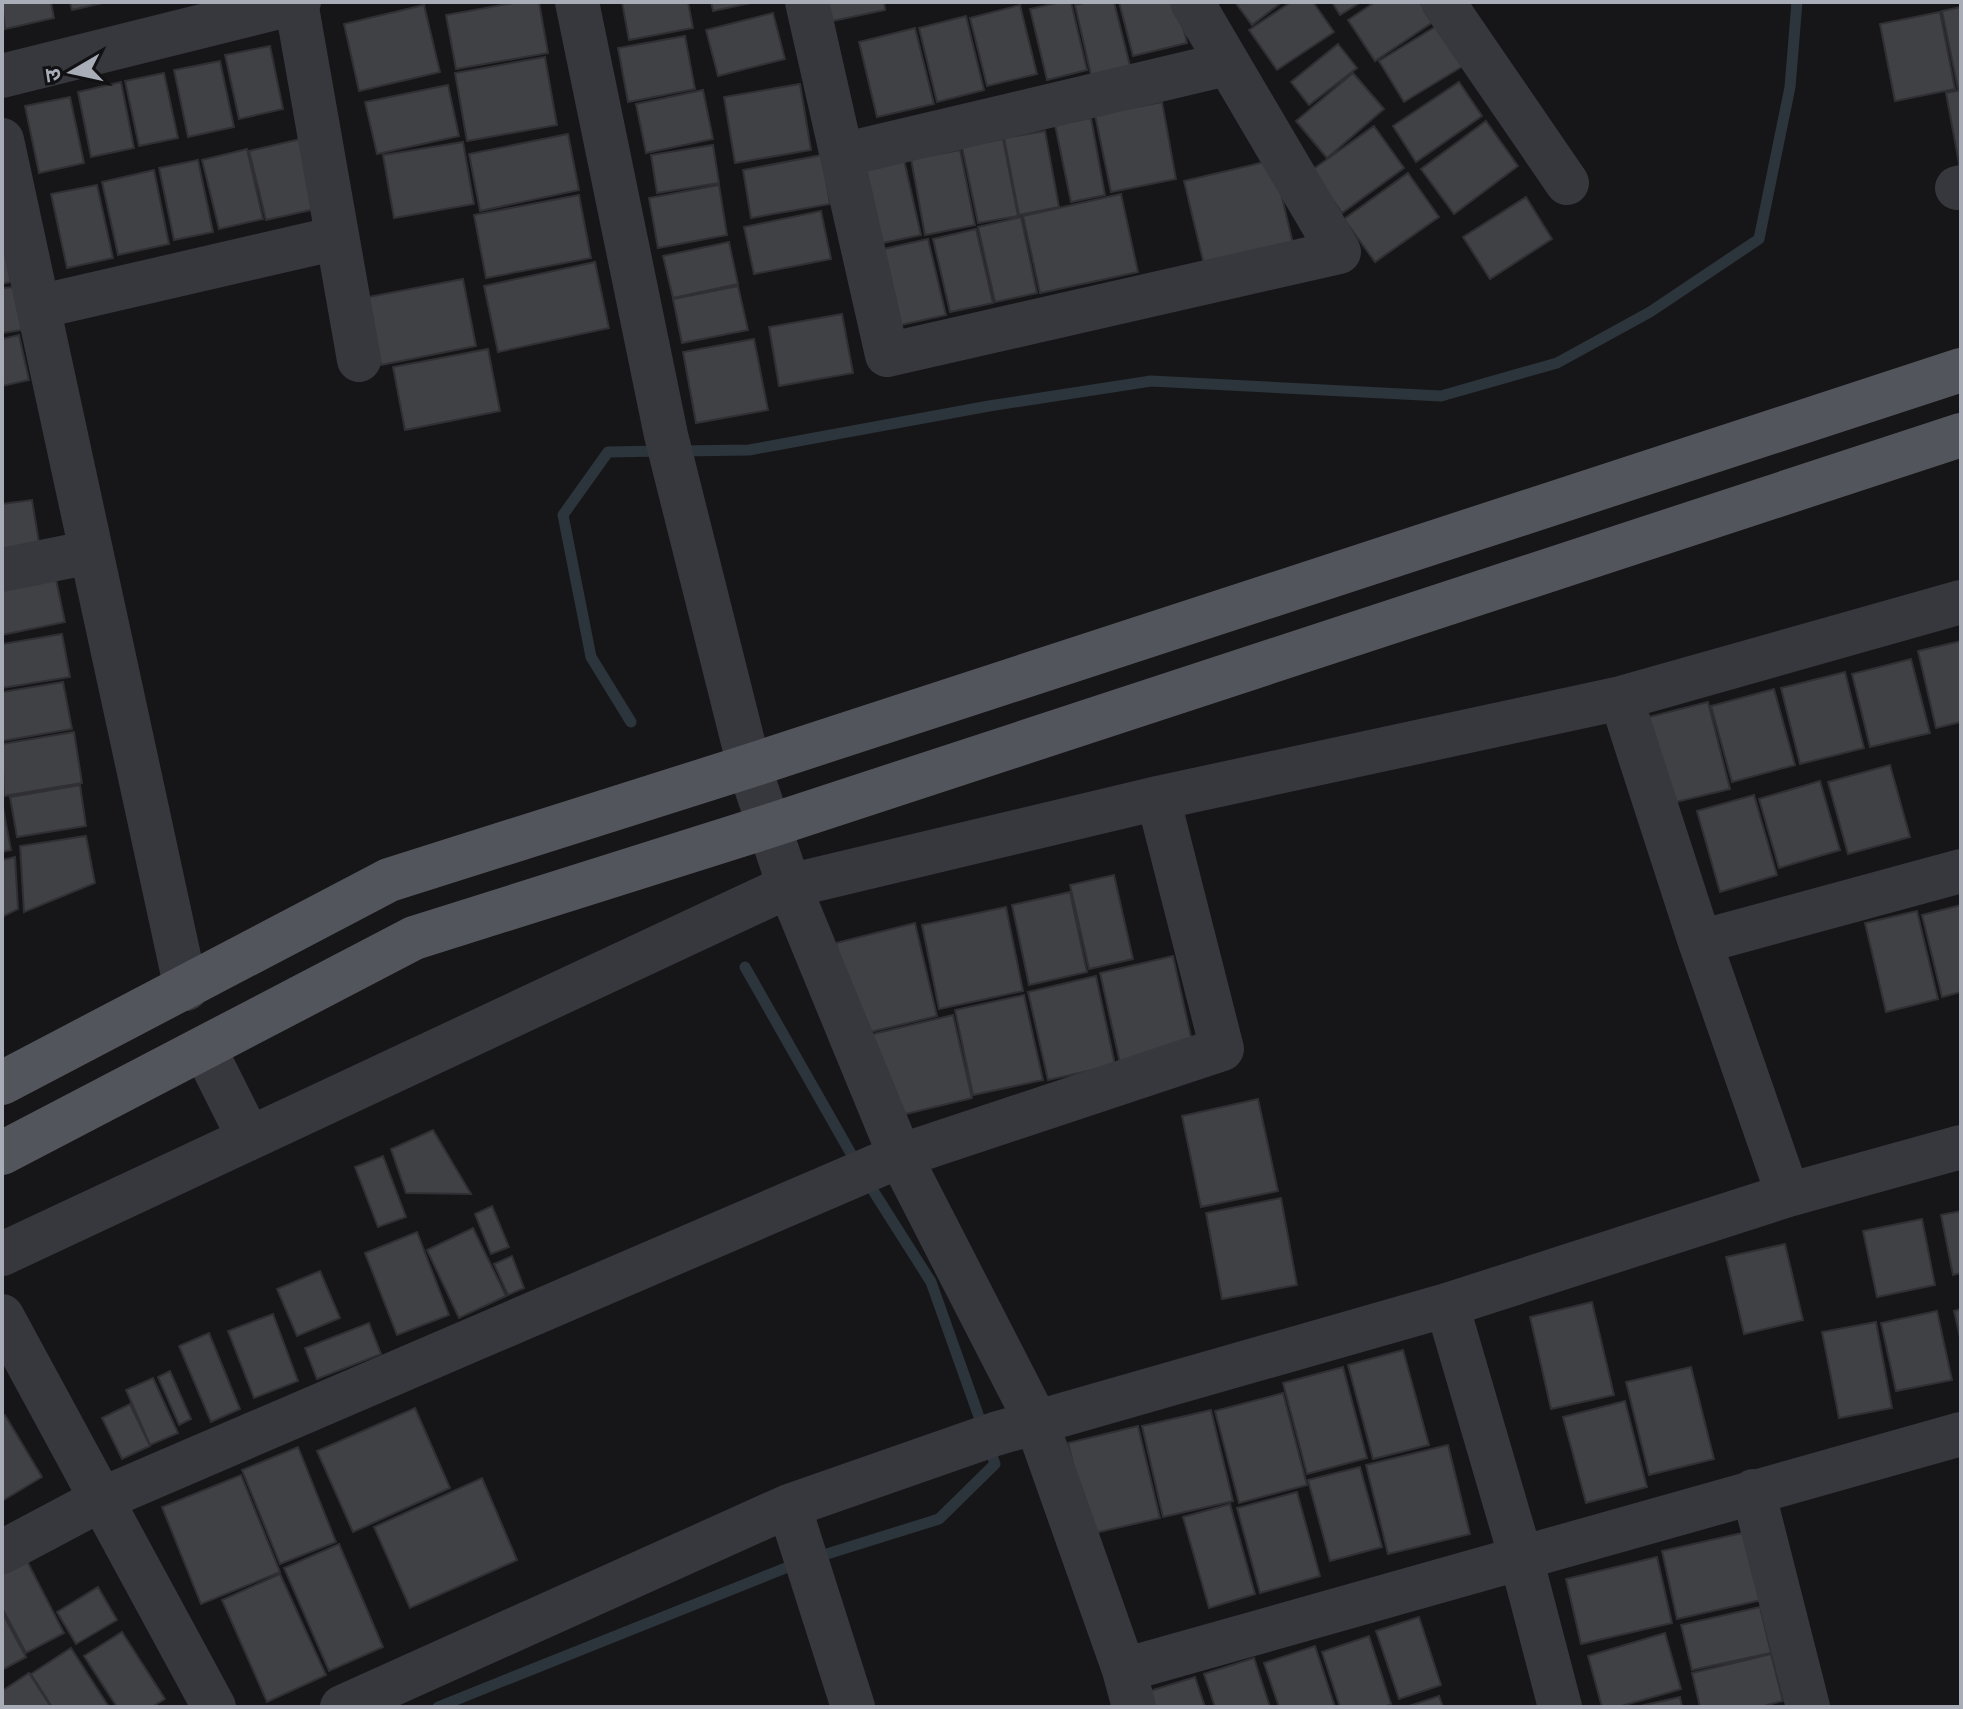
<svg xmlns="http://www.w3.org/2000/svg" width="1963" height="1709" viewBox="0 0 1963 1709" font-family="Karla,'Noto Sans Devanagari',sans-serif">
  <style>
    .lines { fill: none; stroke-linecap: round; stroke-linejoin: round }
    .stream { stroke: #2c353c; stroke-width: 11 }
    .building { fill: #404145; stroke: #303034; stroke-width: 2 }
    .minor { stroke: #37383d; stroke-width: 44 }
    .major { stroke: #53555c; stroke-width: 44 }
  </style>
  <rect width="100%" height="100%" fill="#161618"/>
  <g class="lines">
    <path class="stream" d="M679,451l70,-1 240,-44 162,-25 290,15 116,-33 93,-51 109,-73 31,-152 7,-85
      M631,722l-40,-65 -28,-142 45,-63 53,-1
      M745,967l113,199
      M867,1181l64,101 52,146
      M814,1558l125,-39 56,-55 -7,-20
      M438,1707l360,-144"/>
  </g>
  <path class="building" d="M2,2h49l3,16 -49,11z
    M70,2h37l-35,8z
    M519,2h20l9,51 -92,16 -10,-54z
    M622,2h66l5,26 -64,12z
    M711,2h44l-42,9z
    M819,2h65l1,8 -62,13z
    M1061,2h10l16,68 -40,10 -17,-71z
    M1088,2h26l16,64 -39,9 -16,-70z
    M1119,2h58l10,41 -54,13z
    M1235,2h47l-30,23z
    M1291,2h22l21,30 -57,38 -28,-40z
    M1332,2h29l-21,13z
    M1375,2h45l13,20 -58,39 -27,-41z
    M424,5l16,67 -81,19 -15,-67z
    M1020,5l17,69 -50,12 -17,-68z
    M1961,7v82h-3l-16,-78z
    M1940,12l15,77 -60,12 -15,-77z
    M773,13l12,46 -67,17 -12,-46z
    M966,16l18,74 -47,12 -18,-74z
    M1443,22l25,41 -64,39 -25,-41z
    M915,28l19,76 -57,13 -18,-75z
    M685,36l10,53 -67,13 -10,-54z
    M1338,44l19,24 -48,37 -18,-23z
    M270,46l13,63 -44,10 -14,-64z
    M545,57l12,68 -90,16 -12,-68z
    M220,61l14,66 -46,10 -14,-67z
    M164,73l14,65 -39,8 -14,-65z
    M1353,73l31,36 -57,49 -31,-37z
    M121,82l13,66 -43,9 -13,-65z
    M1459,82l23,34 -66,46 -23,-36z
    M800,84l11,66 -76,13 -11,-66z
    M448,85l11,51 -82,18 -12,-52z
    M703,90l10,49 -67,14 -10,-49z
    M1961,90v84l-15,-81z
    M70,97l14,66 -45,10 -14,-67z
    M1162,102l14,77 -65,13 -16,-77z
    M1091,118l14,77 -34,7 -16,-77z
    M1486,121l32,45 -64,48 -33,-45z
    M1374,126l30,42 -62,45 -30,-43z
    M1045,131l14,76 -40,8 -15,-77z
    M568,134l11,56 -99,21 -11,-57z
    M301,139l28,67 -63,14 -17,-69z
    M1003,139l15,77 -40,7 -16,-76z
    M463,142l11,62 -80,14 -11,-63z
    M713,145l6,38 -62,10 -6,-38z
    M247,149l16,70 -44,10 -17,-69z
    M960,150l15,75 -50,10 -14,-76z
    M822,155l8,49 -79,14 -8,-48z
    M198,160l15,72 -39,8 -15,-72z
    M904,160l17,75 -48,10 -17,-75z
    M1273,160l22,92 -89,21 -22,-92z
    M154,170l15,74 -51,11 -16,-73z
    M1408,173l31,44 -64,45 -31,-43z
    M97,185l16,73 -46,10 -16,-74z
    M719,185l8,50 -69,13 -9,-50z
    M1121,194l17,78 -98,21 -17,-77z
    M579,195l12,63 -105,20 -12,-63z
    M1526,197l26,42 -62,40 -27,-42z
    M821,211l10,48 -77,15 -10,-47z
    M1021,217l16,76 -42,9 -17,-75z
    M976,229l17,74 -43,9 -17,-73z
    M2,238l9,44 -9,2z
    M928,239l18,76 -50,11 -17,-76z
    M729,242l9,42 -65,14 -10,-42z
    M595,262l14,66 -111,24 -14,-66z
    M463,279l13,67 -95,19 -13,-68z
    M738,286l10,44 -66,13 -9,-44z
    M16,287l6,43 -20,3v-45z
    M842,314l11,59 -74,13 -10,-59z
    M19,335l10,45 -27,6v-47z
    M754,339l14,71 -72,13 -13,-71z
    M488,349l12,62 -95,19 -12,-63z
    M32,500l7,43 -37,6v-45z
    M54,570l11,52 -63,13v-53z
    M62,634l8,43 -68,11v-44z
    M1961,641v81l-25,6 -18,-77z
    M1911,659l19,74 -60,14 -18,-73z
    M1845,672l19,76 -64,16 -19,-76z
    M63,682l9,47 -70,12v-49z
    M1774,689l21,76 -63,17 -21,-76z
    M1708,702l22,87 -67,16 -22,-86z
    M74,732l8,51 -78,13 -2,-52z
    M1890,765l20,72 -62,17 -20,-72z
    M1820,781l20,69 -61,18 -20,-69z
    M80,785l6,41 -69,11 -7,-40z
    M1754,795l23,80 -57,17 -23,-81z
    M2,802l9,48 -9,2z
    M86,836l9,47 -71,29 -4,-66z
    M15,857l3,52 -16,8v-57z
    M1114,875l19,84 -44,10 -19,-84z
    M1070,892l17,80 -58,13 -17,-80z
    M1961,905v87l-19,5 -20,-82z
    M1006,907l17,84 -84,18 -17,-84z
    M1917,911l21,88 -52,13 -21,-89z
    M915,923l22,93 -79,19 -22,-92z
    M1173,956l20,90 -73,17 -20,-90z
    M1096,976l19,89 -67,15 -20,-88z
    M1024,995l19,85 -70,15 -18,-85z
    M953,1015l19,83 -83,20 -20,-83z
    M1258,1099l20,92 -77,16 -19,-91z
    M433,1130l38,64 -65,-1 -15,-44z
    M383,1156l23,61 -28,10 -23,-60z
    M1281,1198l16,87 -75,14 -16,-86z
    M492,1206l17,41 -18,7 -16,-40z
    M1961,1211v62l-8,2 -12,-60z
    M1922,1219l13,66 -58,12 -14,-66z
    M473,1228l33,68 -47,22 -32,-68z
    M417,1232l32,83 -52,20 -32,-82z
    M1785,1244l18,76 -59,14 -18,-77z
    M512,1256l12,32 -16,7 -14,-31z
    M320,1271l20,47 -43,18 -20,-47z
    M1592,1302l22,93 -63,14 -21,-92z
    M1961,1309v33l-7,-31z
    M1937,1311l15,69 -56,11 -15,-68z
    M273,1314l25,67 -44,17 -26,-67z
    M1876,1322l16,86 -53,10 -17,-86z
    M369,1323l12,31 -64,25 -12,-31z
    M209,1333l31,76 -29,13 -32,-76z
    M1403,1350l26,95 -56,14 -25,-94z
    M1343,1367l24,91 -60,16 -24,-91z
    M1691,1367l23,92 -65,16 -23,-93z
    M170,1371l21,48 -12,6 -21,-48z
    M153,1378l25,55 -28,12 -24,-55z
    M1283,1393l24,92 -68,18 -24,-92z
    M1625,1401l22,86 -61,16 -23,-86z
    M130,1404l20,42 -28,13 -20,-41z
    M415,1408l35,80 -97,44 -36,-81z
    M1211,1410l22,91 -70,16 -21,-91z
    M5,1415l37,62 -40,24v-85z
    M1138,1426l22,92 -70,16 -22,-91z
    M1448,1445l22,89 -82,20 -22,-89z
    M298,1447l38,95 -56,22 -38,-94z
    M1360,1467l22,80 -52,14 -22,-81z
    M241,1475l39,97 -79,32 -39,-97z
    M482,1478l35,82 -107,48 -36,-81z
    M1297,1492l23,84 -60,17 -23,-85z
    M1230,1504l25,90 -46,14 -26,-91z
    M1751,1531l15,68 -89,20 -15,-68z
    M339,1544l44,103 -54,24 -45,-103z
    M1657,1557l15,66 -91,21 -15,-65z
    M27,1561l37,72 -38,20 -24,-45v-34z
    M280,1574l46,101 -59,27 -45,-102z
    M98,1587l19,33 -41,24 -19,-32z
    M1760,1607l11,46 -79,17 -11,-45z
    M2,1612l24,45 -24,13z
    M1419,1617l22,68 -42,14 -23,-68z
    M122,1632l43,67 -13,8h-35l-33,-51z
    M1665,1633l16,56 -63,18h-16l-14,-51z
    M1369,1636l22,68 -7,3h-44l-18,-55z
    M1315,1646l20,61h-56l-15,-44z
    M71,1648l38,59h-57l-21,-33z
    M1771,1654l12,47 -23,6h-60l-8,-34z
    M1254,1658l16,49h-55l-11,-33z
    M29,1673l22,34h-49v-16z
    M1195,1677l10,30h-65l-3,-12z
    M1439,1696l4,11h-37z
    M1680,1697l2,10h-46z"/>
  <g class="lines">
    <path class="minor" d="M296,2l63,358
      M577,2l89,433 83,331 40,120 111,270 136,265 88,249 10,37
      M807,2l80,353 452,-103 -147,-250
      M1443,2l124,181
      M2,76l297,-74
      M2,140l184,849
      M842,155l384,-91
      M1957,188l4,-1
      M38,307l299,-69
      M2,570l89,-18
      M1621,698l79,244 88,253
      M1700,942l261,-71
      M204,1048l45,90
      M2,1254l787,-368 369,-88 463,-100 340,-96
      M1447,1305l74,253 39,149
      M2,1316l212,391
      M1753,1491l55,216
      M789,1506l64,201
      M2,1552l100,-53 798,-343 322,-107 -64,-251
      M1124,1670l837,-236
      M342,1707l447,-201 206,-72 452,-129 341,-110 173,-48"/>
    <path class="major" d="M2,1083l387,-203 360,-114 1212,-396
      M2,1153l412,-215 355,-112 1192,-391"/>
  </g>
  <rect width="1963" height="1709" fill="none" stroke="#a8adb8" stroke-width="8"/>
  <g transform="translate(72 72) rotate(261)" stroke="#111113" stroke-width="6" paint-order="stroke">
  <path d="M0-6L14 30L0 20L-14 30Z" fill="#a8adb8"/>
  <text y="-12" font-size="22" font-weight="bold" text-anchor="middle" fill="#a8adb8">उ</text>
  </g>
</svg>
